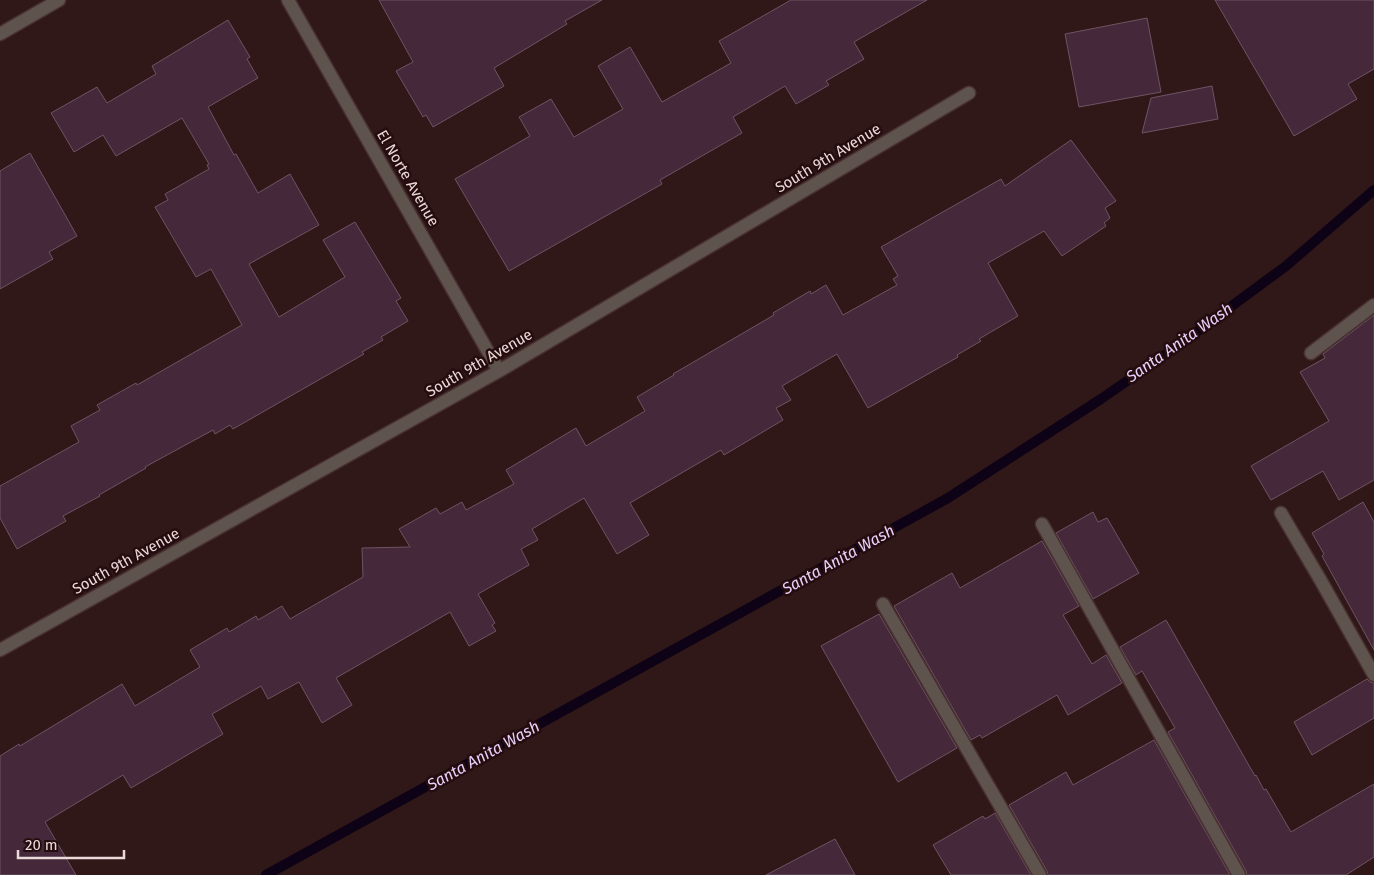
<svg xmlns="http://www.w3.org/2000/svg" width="1374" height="875" viewBox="0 0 1374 875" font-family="'Fira Sans',sans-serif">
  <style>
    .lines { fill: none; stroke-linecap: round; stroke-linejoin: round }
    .stream { stroke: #0e0316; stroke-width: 10 }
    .building { fill: #45293a; stroke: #6e5463 }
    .service-casing { stroke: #4a3233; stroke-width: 15 }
    .minor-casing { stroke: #4a3233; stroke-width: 15 }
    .service { stroke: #5f544d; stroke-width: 12 }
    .minor { stroke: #5f544d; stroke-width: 12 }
    .labels { text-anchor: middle; stroke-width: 5; stroke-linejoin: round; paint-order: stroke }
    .street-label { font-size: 15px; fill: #ecd9d9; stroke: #250d0f }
    .water-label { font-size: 16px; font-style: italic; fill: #e7d0fa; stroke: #250d0f }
  </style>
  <rect width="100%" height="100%" fill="#301718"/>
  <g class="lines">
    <path class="stream" d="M266,875l682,-377 153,-99 78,-54 107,-79 88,-76"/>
  </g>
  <path class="building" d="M379,0h223l-37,21 2,3 -73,44 10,18 -71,41 -7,-12 -3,2 -27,-46 17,-9z
    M791,0h136l-73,42 10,17 -38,22 3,4 -33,19 -11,-18 -52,31 9,16 -82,47 2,4 -153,87 -54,-92 75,-43 -11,-19 32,-18 23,38 49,-28 -25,-43 32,-19 32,55 69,-39 -12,-22z
    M1215,0h159v69l-26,15 9,15 -63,37z
    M1147,18l14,74 -82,15 -14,-73z
    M228,20l22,37 -3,2 11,19 -50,29 26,48 2,-1 22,39 32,-19 29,51 -70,39 30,53 66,-40 -22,-37 32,-18 46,76 -5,3 12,20 -27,16 2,3 -21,12 2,2 -131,75 -3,-4 -15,9 -2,-4 -68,37 1,1 -47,27 1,1 -37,20 3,5 -49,28 -17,-31v-32l79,-44 -8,-16 29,-16 -3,-5 39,-22 1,2 105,-60 -31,-56 -15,8 -41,-70 13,-7 -3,-6 44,-25 -2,-4 2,-1 -27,-46 -66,38 -13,-21 -29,17 -23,-39 46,-26 10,16 49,-29 -4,-8z
    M1212,86l6,33 -76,14 9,-35z
    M1071,140l45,61 -11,7 5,10 -6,5 2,3 -44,30 -18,-25 -56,32 30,53 -39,23 2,2 -24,14 1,2 -90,51 -31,-54 -55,32 9,14 -15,8 7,12 -59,35 -3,-5 -91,53 19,32 -32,19 -33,-56 -52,31 6,11 -17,9 8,16 -51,29 17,29 -3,2 4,6 -27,15 -19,-34 -114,66 16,27 -30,18 -23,-41 -31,17 -7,-13 -49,28 11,20 -92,54 -8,-13 -78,47 31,53h-76v-119l19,-12 1,2 102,-62 13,22 65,-39 -10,-17 37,-22 2,4 27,-16 2,4 24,-14 8,13 73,-42 -1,-29 48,-1 -11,-18 37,-21 4,6 22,-12 4,8 48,-26 -8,-14 70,-42 10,18 59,-35 -8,-14 37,-22 -1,-1 101,-59 -1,-2 37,-22 1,3 15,-9 17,30 54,-30 -4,-6 5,-3 -17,-29 120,-68 4,7z
    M30,153l47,83 -28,16 4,7 -53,30v-118z
    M1374,315v165l-35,20 -16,-29 -52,29 -20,-34 78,-45 -29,-49 25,-14 -2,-4z
    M1363,502l11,20v128l-52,-94 2,-2 -12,-21z
    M1093,512l5,10 9,-4 32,55 -46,26 -37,-66z
    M1042,541l37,65 -16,9 29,49 14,-9 16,28 -54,32 -11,-20 -75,43 -2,-3 -9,5 -77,-134 58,-33 8,15z
    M879,614l78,134 -59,34 -77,-136z
    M1166,620l89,156 1,-1 8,15 2,-1 25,43 83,-48v73l-28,18h-99l-1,-4 -78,-139 7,-4 -33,-57 -6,4 -16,-28z
    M1367,679l3,3 4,1v35l-62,37 -18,-33z
    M1154,740l76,135h-182l-1,-4 -38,-66 57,-33 7,13z
    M995,813l36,62h-80l-18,-30 50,-29 2,3z
    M835,839l20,36h-89z"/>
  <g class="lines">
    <defs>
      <path id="service" d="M1311,353l63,-48
        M1281,513l40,68 53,94
        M1042,524l197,351
        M883,604l157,271"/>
      <path id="minor" d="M288,0l211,371
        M0,34l59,-34
        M0,650l499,-279 470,-278"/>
    </defs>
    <use href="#service" class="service-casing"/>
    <use href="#minor" class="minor-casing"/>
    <use href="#service" class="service"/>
    <use href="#minor" class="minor"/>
  </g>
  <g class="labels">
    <g class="street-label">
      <text transform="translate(828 158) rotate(-31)" y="5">South 9th Avenue</text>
      <text transform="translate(408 178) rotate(60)" y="5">El Norte Avenue</text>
      <text transform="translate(479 363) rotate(-30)" y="5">South 9th Avenue</text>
      <text transform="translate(126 561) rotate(-29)" y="5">South 9th Avenue</text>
    </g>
    <g class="water-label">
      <text transform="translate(1179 342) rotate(-35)" y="6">Santa Anita Wash</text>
      <text transform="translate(838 559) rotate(-29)" y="6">Santa Anita Wash</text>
      <text transform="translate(483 755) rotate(-29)" y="6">Santa Anita Wash</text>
    </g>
  </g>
  <path d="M18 850v8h106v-8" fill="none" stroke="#ecd9d9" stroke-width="2.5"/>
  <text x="25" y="850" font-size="15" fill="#ecd9d9" stroke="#250d0f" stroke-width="4" paint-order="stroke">20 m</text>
</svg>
